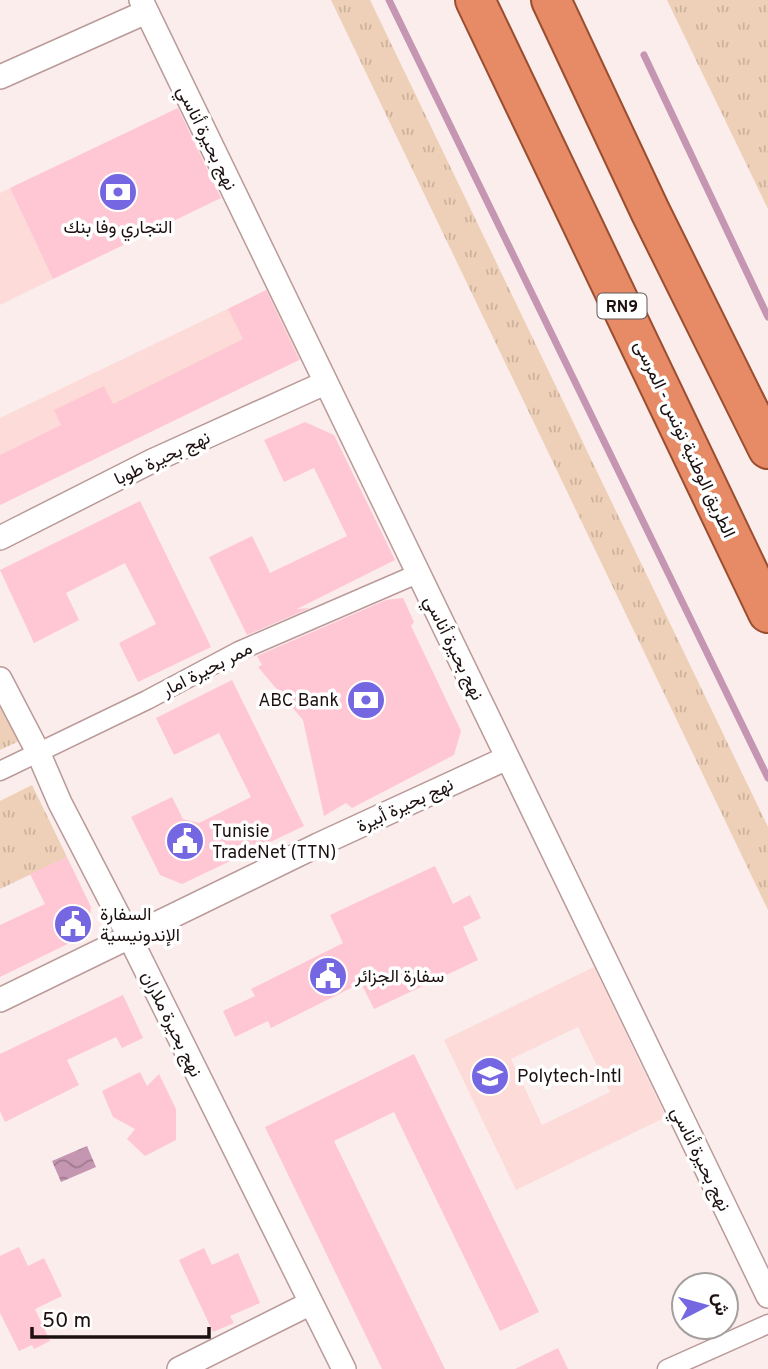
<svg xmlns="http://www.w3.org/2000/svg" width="768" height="1369" viewBox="0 0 768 1369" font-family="Overpass,Vazirmatn,sans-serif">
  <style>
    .built { fill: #fddbd9; fill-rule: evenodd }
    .grass { fill: url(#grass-tufts) }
    .water { fill: url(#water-waves) }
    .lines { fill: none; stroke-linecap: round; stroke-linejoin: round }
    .stream { stroke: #c596b1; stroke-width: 7 }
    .building { fill: #ffc6d4 }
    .pedestrian-casing { stroke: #b99a98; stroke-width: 21 }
    .minor-casing { stroke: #b99a98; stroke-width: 26 }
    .trunk-casing { stroke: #9b4d2f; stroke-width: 42 }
    .pedestrian { stroke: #fff; stroke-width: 18 }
    .minor { stroke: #fff; stroke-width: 23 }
    .trunk { stroke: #e68b66; stroke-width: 38 }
    .labels { text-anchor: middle; stroke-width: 7; stroke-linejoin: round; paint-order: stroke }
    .shield { fill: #fff; stroke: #605858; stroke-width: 2 }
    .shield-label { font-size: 16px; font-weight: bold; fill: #1c1110 }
    .street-label { font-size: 18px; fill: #1c1110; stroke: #fff }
    .poi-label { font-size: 18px; fill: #1c1110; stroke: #fff; text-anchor: start }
  </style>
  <defs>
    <pattern id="grass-tufts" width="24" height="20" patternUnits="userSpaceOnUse" patternTransform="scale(1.75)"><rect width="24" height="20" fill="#eecfb7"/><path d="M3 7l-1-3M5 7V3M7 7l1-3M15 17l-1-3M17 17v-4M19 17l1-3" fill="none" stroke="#ccb19c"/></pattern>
    <pattern id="water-waves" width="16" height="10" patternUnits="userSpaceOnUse" patternTransform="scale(1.75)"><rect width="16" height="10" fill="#c596b1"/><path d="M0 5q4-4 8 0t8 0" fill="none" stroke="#9f798f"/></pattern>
  </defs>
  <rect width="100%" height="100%" fill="#fbedec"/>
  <path class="built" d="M10,188l43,91 -53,26v-112z
    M269,289l34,69 -303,147v-87z
    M594,967l72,150 -150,73 -72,-150zM578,1027l32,65 -68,33 -31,-66z"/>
  <path class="grass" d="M331,0h39l398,827v83z
    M667,0h101v209z
    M0,702l19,39 -19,9z
    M32,785l35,72 -67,32v-88z"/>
  <path class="water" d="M87,1146l9,21 -35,15 -9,-21z"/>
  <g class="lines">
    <path class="stream" d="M389,0l379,778
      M644,55l124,262"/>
  </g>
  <path class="building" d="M178,108l43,90 -168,81 -43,-91z
    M266,290l33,70 -299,145v-50l61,-30 -7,-15 50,-24 9,18 130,-65 -15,-30z
    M305,422l29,13 61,125 -98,49 13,-1 -63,27 -38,-78 43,-21 18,37 77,-37 -33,-68 -30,14 -20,-42z
    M140,501l71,146 -73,35 -19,-39 37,-19 -31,-61 -59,30 13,27 -45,23 -34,-73z
    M403,598l11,24 -3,4 50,105 -7,24 -102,53 -6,-5 -22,13 -21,-96 -45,-53 4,-2 -5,-9 129,-56z
    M232,680l72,146 -122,58 -22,-9 -29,-58 41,-20 11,22 16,4 52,-26 -32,-64 -45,22 -18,-37z
    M67,857l24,50 -3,27 -88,43v-52l45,-21 -15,-30z
    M435,866l18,38 17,-9 11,23 -18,9 15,33 -104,49 -13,-26 -90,45 -3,-7 -33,16 -12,-26 32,-15 -4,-7 92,-46 -13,-28z
    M123,995l20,43 -21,10 -6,-11 -49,23 12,25 -74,37 -5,-11v-57z
    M414,1054l125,258 -39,19 -106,-219 -60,29 111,228h-63l-117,-242z
    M140,1072l7,14 12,-12 17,35v31l-31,16 -18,-17 8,-10 -22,-12 -11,-26z
    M19,1247l9,19 16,-8 18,38 -27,13 15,32 -16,8 -2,-4 -13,6 -19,-38v-57z
    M204,1248l8,17 26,-12 22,50 -30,13 4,7 -21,9 -34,-72z
    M558,1348l10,21h-53z"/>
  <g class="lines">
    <defs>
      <path id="pedestrian" d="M0,771l147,-71 92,-49 178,-77
        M667,1369l101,-45"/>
      <path id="minor" d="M141,0l627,1296
        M0,77l146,-65
        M0,538l152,-77 173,-78
        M0,679l38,73 22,51 70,135 214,431
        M0,1000l318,-155 189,-87
        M179,1369l132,-66"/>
      <path id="trunk" d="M475,0l293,613
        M551,0l99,211 118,238"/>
    </defs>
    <use href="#pedestrian" class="pedestrian-casing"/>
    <use href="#minor" class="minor-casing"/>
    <use href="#trunk" class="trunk-casing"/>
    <use href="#pedestrian" class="pedestrian"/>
    <use href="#minor" class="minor"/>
    <use href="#trunk" class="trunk"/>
  </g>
  <defs>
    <symbol id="bank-disc" viewBox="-11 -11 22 22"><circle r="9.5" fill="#7567e2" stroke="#fff"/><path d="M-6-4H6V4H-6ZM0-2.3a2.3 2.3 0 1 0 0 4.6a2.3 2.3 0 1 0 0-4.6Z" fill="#fff"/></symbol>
    <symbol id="civic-disc" viewBox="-11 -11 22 22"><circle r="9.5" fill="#7567e2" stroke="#fff"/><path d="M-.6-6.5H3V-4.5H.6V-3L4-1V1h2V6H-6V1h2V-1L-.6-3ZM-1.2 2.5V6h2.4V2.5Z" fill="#fff"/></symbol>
    <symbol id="university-disc" viewBox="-11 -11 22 22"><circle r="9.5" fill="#7567e2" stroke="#fff"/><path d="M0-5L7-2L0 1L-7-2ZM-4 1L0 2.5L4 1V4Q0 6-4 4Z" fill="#fff"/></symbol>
  </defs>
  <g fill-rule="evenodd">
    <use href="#bank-disc" x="96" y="170" width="44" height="44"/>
    <use href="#bank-disc" x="344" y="678" width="44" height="44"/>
    <use href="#civic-disc" x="163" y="819" width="44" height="44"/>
    <use href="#civic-disc" x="51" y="902" width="44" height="44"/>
    <use href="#civic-disc" x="306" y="954" width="44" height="44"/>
    <use href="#university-disc" x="468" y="1054" width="44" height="44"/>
  </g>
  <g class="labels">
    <rect class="shield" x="597.5" y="293.5" width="49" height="25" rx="5"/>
    <g class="shield-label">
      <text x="622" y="312">RN9</text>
    </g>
    <g class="street-label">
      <text transform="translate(207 138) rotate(64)" y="6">نهج بحيرة أناسي</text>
      <text transform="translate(685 439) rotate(65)" y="6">الطريق الوطنية تونس - المرسى</text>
      <text transform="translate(162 458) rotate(-25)" y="6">نهج بحيرة طوبا</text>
      <text transform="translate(454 648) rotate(64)" y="6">نهج بحيرة أناسي</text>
      <text transform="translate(207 669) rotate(-27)" y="6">ممر بحيرة امار</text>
      <text transform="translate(405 805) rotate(-25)" y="6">نهج بحيرة أبيرة</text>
      <text transform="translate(172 1024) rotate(64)" y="6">نهج بحيرة ملاران</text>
      <text transform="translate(701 1159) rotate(64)" y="6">نهج بحيرة أناسي</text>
    </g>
    <g class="poi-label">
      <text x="118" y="233" text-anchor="middle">التجاري وفا بنك</text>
      <text x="339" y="706" text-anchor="end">ABC Bank</text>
      <text x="212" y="837">Tunisie<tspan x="212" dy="21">TradeNet (TTN)</tspan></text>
      <text x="100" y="920">السفارة<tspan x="100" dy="21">الإندونيسية</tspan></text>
      <text x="355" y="982">سفارة الجزائر</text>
      <text x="517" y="1082">Polytech-Intl</text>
    </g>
  </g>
  <g transform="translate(705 1306) rotate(84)"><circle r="33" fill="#ffffff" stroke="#a4a09f" stroke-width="2"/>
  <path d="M0-5L12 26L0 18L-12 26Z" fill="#7567e2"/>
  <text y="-10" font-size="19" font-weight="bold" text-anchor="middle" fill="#1c1110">ش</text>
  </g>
  <path d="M32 1327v10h177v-10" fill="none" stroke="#1c1110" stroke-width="3.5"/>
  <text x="42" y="1327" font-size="21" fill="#1c1110" stroke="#ffffff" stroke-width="5" paint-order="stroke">50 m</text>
</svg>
